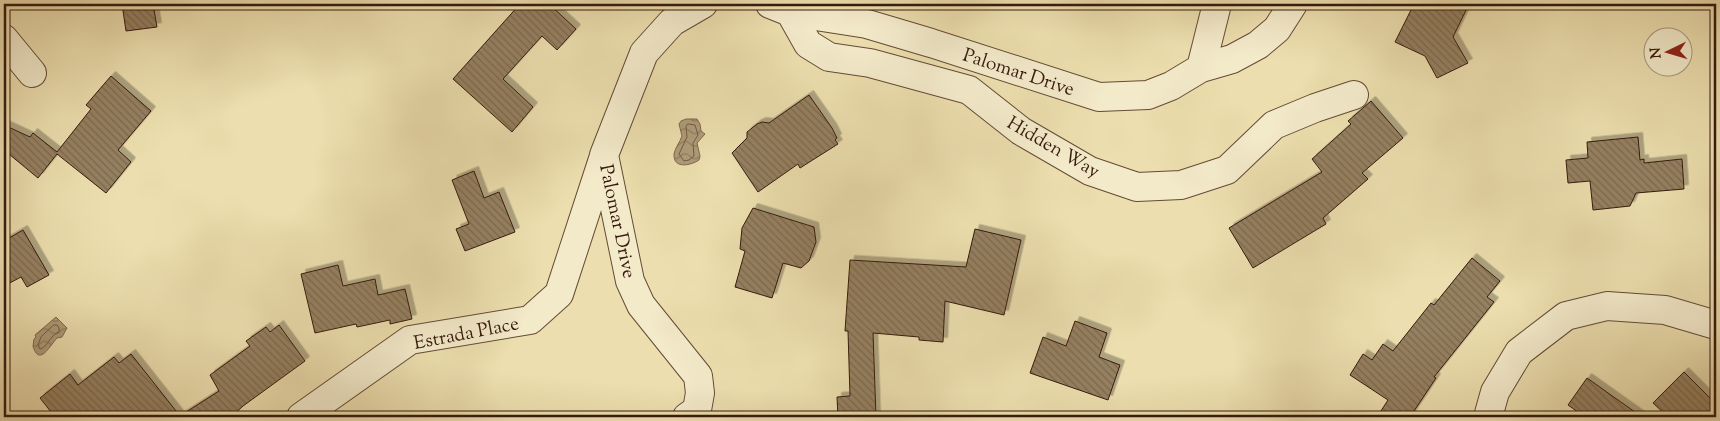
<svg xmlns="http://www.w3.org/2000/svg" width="1720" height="421" viewBox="0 0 1720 421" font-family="'Sorts Mill Goudy',serif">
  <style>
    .water { fill: url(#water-waves); stroke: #7e674e }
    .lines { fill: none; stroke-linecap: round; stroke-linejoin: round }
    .shore { stroke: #725a43; stroke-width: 1 }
    .building { fill: url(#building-back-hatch); stroke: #361a0e; filter: url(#shadow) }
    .street-casing { stroke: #644b36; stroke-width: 30 }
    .street { stroke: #f3eaca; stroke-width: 28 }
    .labels { text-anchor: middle; stroke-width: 4; stroke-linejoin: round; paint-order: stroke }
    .street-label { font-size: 19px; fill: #361a0e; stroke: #f3eaca }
  </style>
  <defs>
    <pattern id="water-waves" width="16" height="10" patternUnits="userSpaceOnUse" patternTransform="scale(1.25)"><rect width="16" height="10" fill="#ae9b78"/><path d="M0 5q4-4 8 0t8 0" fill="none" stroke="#8e7e61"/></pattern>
    <pattern id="building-back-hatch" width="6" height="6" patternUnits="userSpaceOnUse" patternTransform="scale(1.25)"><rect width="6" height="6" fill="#958061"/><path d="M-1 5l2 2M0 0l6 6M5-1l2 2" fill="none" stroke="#7a684e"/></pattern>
    <filter id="shadow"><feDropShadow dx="4.5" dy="-4.5" stdDeviation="0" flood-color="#0004"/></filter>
  </defs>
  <rect width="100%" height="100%" fill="#ecdeae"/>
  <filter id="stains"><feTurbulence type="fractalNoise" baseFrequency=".004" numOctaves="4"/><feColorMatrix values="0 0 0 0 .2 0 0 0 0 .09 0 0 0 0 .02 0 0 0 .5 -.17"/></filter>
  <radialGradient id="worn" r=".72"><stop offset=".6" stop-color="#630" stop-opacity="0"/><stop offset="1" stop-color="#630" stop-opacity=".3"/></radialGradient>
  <path class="water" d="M686,119h11l3,5 1,7 4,3 -8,9 3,13 -1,4c-7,5 -26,10 -25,-6 1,-6 6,-12 8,-18l-3,-12 2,-3z
    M56,317l11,11 -5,9 -5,1c-6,6 -18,30 -24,8l1,-7 2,-2 -1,-2z"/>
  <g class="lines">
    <path class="shore" d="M688,124l7,1 3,10 -5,8 1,13 -5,4 -5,1 -5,-7 8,-17 -1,-10z
      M54,325h3l2,3v4c-9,3 -12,16 -19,17l-2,-4 3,-8z"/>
  </g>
  <path class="building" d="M122,4h31l4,23 -31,4z
    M520,4h29l27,25 -19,21 -15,-14 -39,43 30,28 -21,25 -59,-53z
    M1414,4h55l-16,33 15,26 -31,15 -12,-22 -30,-14z
    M111,76l40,35 -33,39 13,12 -25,31 -49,-39 -19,24 -34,-28v-25l26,12 3,-4 24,19 34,-43 -5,-4z
    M809,95l23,33 5,10 -2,2 3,4 -38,24 -2,-4 -40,28 -26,-39 15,-15v-6l10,-8 5,-2 7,1z
    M1371,101l32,37 -41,35 6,6 -45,39 3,6 -73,44 -24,-40 93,-56 -10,-13 39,-35 -3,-3z
    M1638,137l2,23 4,-1v4l38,-4 2,30 -48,4 -6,13 -37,4 -3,-29 -22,2 -2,-23 22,-2 -1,-16z
    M474,171l10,27 15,-6 16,40 -50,19 -9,-22 13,-5 -17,-44z
    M753,208l61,19 2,15 -7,19 -8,7 -18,-5 -11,35 -37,-11 10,-36 -5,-2 2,-21z
    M975,229l46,11 -17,75 -59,-14 -2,41 -24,-2v-3l-46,-4 3,84h-38l-1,-20 13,-1 -2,-65h-3l5,-71 116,7z
    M23,230l26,45 -22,12 -6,-10 -17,9v-45z
    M1472,258l28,23 -13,16 7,5 -60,75 2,1 -26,39h-33l11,-17 -38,-25 13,-21 9,6 11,-16 10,7 38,-48 3,2z
    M338,265l5,21 32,-7 3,16 27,-6 7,30 -22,5v-4l-33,7 -1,-3 -41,9 -14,-59z
    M1075,321l32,12 -8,24 21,8 -12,35 -78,-27 13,-36 23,9z
    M279,325l26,36 -62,45 -12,11h-176l-15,-19 30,-24 8,11 36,-28 5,6 12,-9 49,62 39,-25 -9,-16 40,-29 -4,-5 20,-14 4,5z
    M1684,372l32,32v13h-48l-15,-14z
    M1587,378l55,39h-57l-17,-12z"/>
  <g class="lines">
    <defs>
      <path id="street" d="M770,4l20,8 77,12 64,19 168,54 49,-2 23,-9 30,-18 31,-9 26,-14 19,-16 16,-25
        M790,12l18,32 21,13 41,6 99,27 52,41 69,40 47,16 44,-2 46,-15 47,-45 41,-17 39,-13
        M4,39l28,34
        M1201,68l16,-64
        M301,417l109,-77 120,-20 29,-26 45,-138
        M687,417l10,-7 3,-17 -2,-17 -57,-71 -11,-24 -26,-126 40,-102 28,-31 31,-18
        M1488,417l7,-25 24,-40 47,-36 41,-10 58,4 51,15"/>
    </defs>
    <use href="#street" class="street-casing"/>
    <use href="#street" class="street"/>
  </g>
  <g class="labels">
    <g class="street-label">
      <text transform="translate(1019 71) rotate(18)" y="7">Palomar Drive</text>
      <text transform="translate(1054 146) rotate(30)" y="7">Hidden Way</text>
      <text transform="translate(619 221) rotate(78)" y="7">Palomar Drive</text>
      <text transform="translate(466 332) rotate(-11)" y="7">Estrada Place</text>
    </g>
  </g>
  <rect width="1720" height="421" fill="none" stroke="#ecdeae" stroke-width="20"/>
  <rect x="5" y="5" width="1710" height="411" fill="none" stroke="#361a0e" stroke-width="2.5"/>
  <rect x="10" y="10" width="1700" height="401" fill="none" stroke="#361a0e"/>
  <g transform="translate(1668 52) rotate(265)"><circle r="24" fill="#f3eaca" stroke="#a7977f"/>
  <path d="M0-4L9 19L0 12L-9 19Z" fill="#8f2418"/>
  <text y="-8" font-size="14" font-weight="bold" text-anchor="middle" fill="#361a0e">N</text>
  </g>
  <rect width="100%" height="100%" filter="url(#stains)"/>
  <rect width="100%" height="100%" fill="url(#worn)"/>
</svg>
